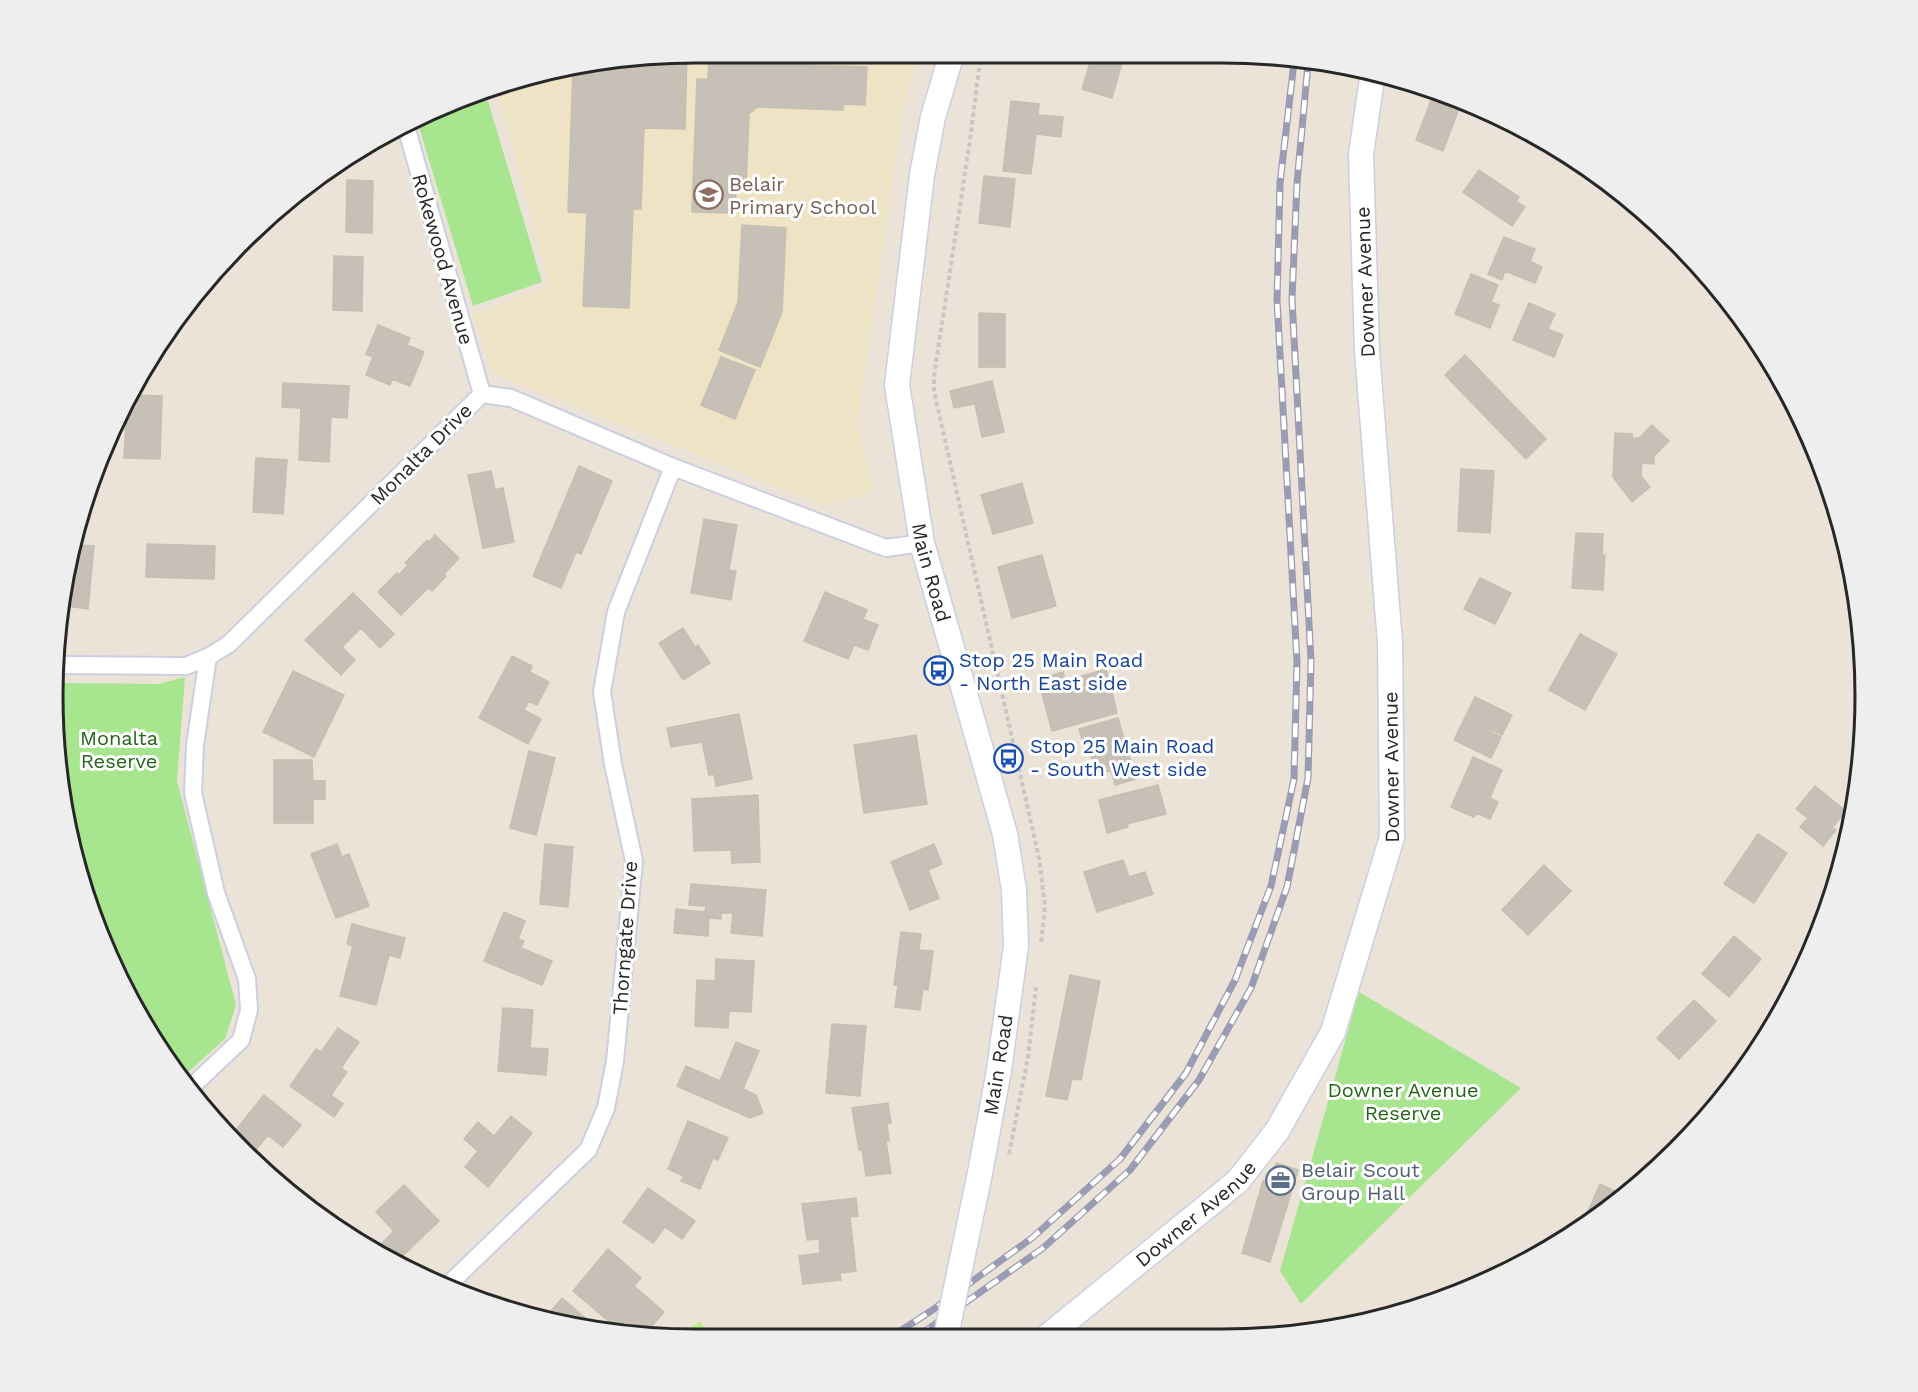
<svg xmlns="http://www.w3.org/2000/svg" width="1918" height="1392" viewBox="0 0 1918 1392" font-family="'Work Sans',sans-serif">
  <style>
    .education { fill: #eee3c4 }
    .green { fill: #a8e58f }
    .pitch { fill: #beee8a }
    .building { fill: #c6c0b7; stroke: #c6bfb1; stroke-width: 1.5 }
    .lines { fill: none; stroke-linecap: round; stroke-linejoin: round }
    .street-casing { stroke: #cccfe1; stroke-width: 20 }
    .secondary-casing { stroke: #cccfe1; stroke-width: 27 }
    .path { stroke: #c7c7c7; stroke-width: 4; stroke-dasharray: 4.5 3; stroke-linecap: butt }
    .street { stroke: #fff; stroke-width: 16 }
    .secondary { stroke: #fff; stroke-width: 24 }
    .rail-casing { stroke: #9a9cb3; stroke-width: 7 }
    .rail { stroke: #fff; stroke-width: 4.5; stroke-dasharray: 14; stroke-linecap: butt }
    .secondary-bridge-casing { stroke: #cccfe1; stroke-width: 27; stroke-linecap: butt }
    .secondary-bridge { stroke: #fff; stroke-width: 24 }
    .labels { text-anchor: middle; stroke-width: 6; stroke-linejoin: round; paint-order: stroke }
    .education-label { font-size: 20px; fill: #785e54; stroke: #fff; text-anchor: start }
    .street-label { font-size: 20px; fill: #272727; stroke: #fff }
    .transit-label { font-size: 20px; fill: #164399; stroke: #fff; text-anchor: start }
    .park-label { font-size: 20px; fill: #226615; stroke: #fff }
    .service-label { font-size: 20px; fill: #4e5e75; stroke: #fff; text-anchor: start }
    .rim { fill: none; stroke: #272727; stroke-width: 3 }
  </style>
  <rect width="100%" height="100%" fill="#ebe3d7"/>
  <path class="education" d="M696,53h222l-14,52 -47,319 17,69 -51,12 -330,-132 -20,-59 77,-29 -54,-198 33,-12z"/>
  <path class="green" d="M485,91l57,191 -69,24 -57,-189z
    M185,677l-8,104 59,224 -11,34 -45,40 -79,-137 -43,-162v-97l101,1z
    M1359,992l162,96 -220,216 -21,-33z"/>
  <path class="pitch" d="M700,1321l12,17h-35z"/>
  <path class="building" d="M709,53h34v10l124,4 -2,38 -22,-1v6l-86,-3 -8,7 -3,74 -10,-1 -1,26 -43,-1 5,-133h11z
    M1093,53h18l13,3 -12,42 -30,-9z
    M687,54l-2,75 -41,-1 -3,81h-8l-4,99 -46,-2 4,-93 -19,-1 5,-143z
    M1433,95l27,11 -17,45 -27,-11z
    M1011,101l28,3 -1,11 25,2 -2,20 -25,-3 -5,40 -28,-3z
    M1479,170l40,27 -3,4 9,6 -13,19 -49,-34z
    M984,176l31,3 -5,48 -31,-4z
    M347,180l26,1 -1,52 -26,-1z
    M742,225l44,3 -4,84 -22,55 -41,-17 19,-48z
    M1504,237l31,12 -5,12 12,6 -7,16 -30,-12 -3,9 -14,-6z
    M334,256l29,1 -1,54 -29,-1z
    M1471,274l27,11 -7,17 8,3 -9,23 -35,-14z
    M1529,303l26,11 -7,15 15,6 -9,22 -41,-17z
    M979,313l26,1v53h-26z
    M378,325l32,13 -3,7 17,7 -14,34 -18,-7 -2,6 -24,-10 7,-18 -7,-3z
    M1465,355l81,84 -20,20 -81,-84z
    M721,357l34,13 -20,49 -34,-14z
    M992,381l12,51 -22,5 -7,-33 -21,4 -4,-17z
    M283,383l66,3 -2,32 -16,-1 -2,45 -30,-2 2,-52 -19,-1z
    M130,395l32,1 -2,63 -36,-1 3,-58z
    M1652,425l17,16 -15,15v8l-12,-1 -1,13 9,11 -18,15 -19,-25 2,-44 17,1v4h7z
    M256,458l31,2 -4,54 -30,-2z
    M579,466l33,15 -31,73 -5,-2 -15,36 -28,-12z
    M1461,469l33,2 -4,62 -32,-2z
    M491,471l4,19 8,-2 11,54 -31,6 -15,-73z
    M1022,483l11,40 -40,11 -12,-39z
    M704,519l33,6 -8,45 7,1 -5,29 -40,-7z
    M1576,533l27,1 -1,21h3l-2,35 -31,-2z
    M435,535l24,23 -15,16 2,2 -14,15 -4,-3 -27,27 -23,-23 19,-19 2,2 9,-10 -3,-2 22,-23 2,2z
    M147,544l68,2 -1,33 -68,-2z
    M77,545l17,1 -6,63 -21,-3v-8h-6l11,-48h5z
    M1042,555l14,51 -44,12 -14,-51z
    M1480,578l31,15 -16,31 -31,-15z
    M825,592l42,18 -4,9 15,6 -10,25 -14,-5 -6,14 -44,-18z
    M353,593l41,41 -14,14 -19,-20 -19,19 13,13 -14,15 -36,-35z
    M683,628l12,19 3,-2 12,18 -27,17 -24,-37z
    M1580,634l37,20 -32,56 -36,-20z
    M512,656l20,10 -2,6 19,10 -12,23 -8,-4 -5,9 17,9 -13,25 -49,-26z
    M1106,669l11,44 -65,18 -14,-52 25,-7 2,8 11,-2 3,11 6,-1 -3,-12z
    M293,671l51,24 -30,62 -51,-25z
    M1475,697l37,18 -10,20 -11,-5 -1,2 11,5 -10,21 -37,-18z
    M739,714l13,65 -36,7 -2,-12 -5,1 -7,-33 -31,5 -4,-19z
    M1118,718l18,61 -21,6 -4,-15 -14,5 -9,-30 -4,1 -5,-17z
    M916,735l11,69 -63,9 -10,-68z
    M529,751l26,7 -19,77 -26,-7z
    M1473,757l29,13 -12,28 8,4 -8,17 -14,-6 -2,4 -23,-10z
    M274,760h38l1,21h12v18h-12v24h-39z
    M1158,785l8,29 -39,10 1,3 -21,6 -8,-33z
    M1815,786l31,25 -14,17 4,2 -13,16 -23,-19 8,-9 -12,-9z
    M758,795l2,67 -28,1 -1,-13 -37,1 -2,-52z
    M1758,834l29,19 -33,50 -30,-19z
    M337,844l5,13 7,-3 20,52 -33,12 -25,-64z
    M545,844l28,3 -5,60 -28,-3z
    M934,844l8,20 -14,6 11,28 -29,12 -19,-48z
    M1123,860l6,17 16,-5 8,22 -56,18 -13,-40z
    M1544,865l27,26 -43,44 -26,-25z
    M691,884l75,6 -4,46 -31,-3 2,-20h-12v6l-12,-1 -1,18 -34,-3 2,-24 29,3 1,-6 -17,-1z
    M504,912l21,9 -7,18 6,2 -3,7 31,13 -10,24 -58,-24z
    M352,924l53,14 -5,20 -11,-3 -13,50 -36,-9 13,-50 -6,-2z
    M901,932l20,2 -2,16 14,1 -5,39 -5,-1 -3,21 -25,-3 3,-22h-4z
    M1734,936l27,23 -32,38 -27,-23z
    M716,959l38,2 -3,51 -22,-1 -1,17 -33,-2 2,-46 18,1z
    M1070,975l30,6 -19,99 -9,-1 -5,21 -21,-4z
    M1694,1000l22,21 -37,38 -22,-21z
    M503,1008l30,2 -3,38 18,1 -2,26 -48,-4z
    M832,1024l34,2 -6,70 -34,-3z
    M338,1028l21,14 -18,26 6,4 -16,23 12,9 -9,13 -44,-31 26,-37 5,3z
    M736,1042l23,9 -16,38 13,6 7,18 -13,5 -73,-32 9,-20 34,15z
    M264,1095l37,30 -18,22 -15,-12 -18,22 -19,-21z
    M888,1103l3,20 -4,1 2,17h-3l5,32 -25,3 -4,-26h-3l-7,-42z
    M511,1116l21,17 -44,54 -23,-20 13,-16 -14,-12 14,-17 16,14z
    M688,1121l40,17 -10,22 -5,-2 -13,31 -19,-8 3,-5 -16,-7z
    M1276,1163l22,7 -28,92 -28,-9 21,-72 7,2z
    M1600,1184l23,11 -9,11 -32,19z
    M404,1185l35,36 -44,42 -22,-11 21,-21 -18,-19z
    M648,1188l47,33 -13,18 -17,-12 -12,16 -30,-21z
    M856,1198l2,18 -8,1 6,54 -16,2 1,7 -38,4 -4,-28 21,-3 -1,-14 -12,1 -5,-36z
    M608,1249l33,29 -7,8 30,26 -21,24 -18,-15 -7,8 -45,-38z
    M562,1298l34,29 -50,-10z"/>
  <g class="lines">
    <defs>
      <path id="street" d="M405,123l77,271
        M58,665l128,1 22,-9 21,-13 253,-250 29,4 162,69 213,81 36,-5
        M188,1090l53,-50 8,-30 -2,-31 -31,-86 -23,-100 2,-48 13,-88
        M447,1286l141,-136 18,-42 9,-47 19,-200 -21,-97 -11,-72 14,-80 57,-145"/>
      <g id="secondary">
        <path id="s1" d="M952,53l-19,64 -11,58 -25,210 25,158 83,291 9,56 2,56 -17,124 -19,103"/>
        <path id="s2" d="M1048,1336l190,-155 39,-50 56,-99 59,-195 -2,-194 -23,-292 -6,-197 12,-82"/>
      </g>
    </defs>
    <use href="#street" class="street-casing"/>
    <use href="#secondary" class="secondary-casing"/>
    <path class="path" d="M981,53l-11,87 -36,236v15l105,467 6,48 -4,37
      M1009,1154l19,-97 8,-70"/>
    <use href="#street" class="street"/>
    <use href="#secondary" class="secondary"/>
    <defs>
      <path id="rail" d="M918,1336l125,-88 87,-78 69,-90 52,-92 36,-101 21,-109 3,-117 -19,-362 5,-116 11,-119
        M891,1337l40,-26 101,-73 88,-79 66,-86 49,-93 36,-94 23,-107 3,-117 -20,-362 3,-117 14,-121"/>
    </defs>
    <use href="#rail" class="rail-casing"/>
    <use href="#rail" class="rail"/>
    <defs>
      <path id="secondary-bridge" d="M946,1336l34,-163"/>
    </defs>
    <use href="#secondary-bridge" class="secondary-bridge-casing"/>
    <use href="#secondary-bridge" class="secondary-bridge"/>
  </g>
  <defs>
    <symbol id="school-ring" viewBox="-11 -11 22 22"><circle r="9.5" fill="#fff" stroke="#8d6e63" stroke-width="1.5"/><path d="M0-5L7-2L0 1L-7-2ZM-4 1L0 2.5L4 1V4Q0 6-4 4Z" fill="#8d6e63"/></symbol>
    <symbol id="bus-ring" viewBox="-11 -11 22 22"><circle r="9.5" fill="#fff" stroke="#1a4fb4" stroke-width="1.5"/><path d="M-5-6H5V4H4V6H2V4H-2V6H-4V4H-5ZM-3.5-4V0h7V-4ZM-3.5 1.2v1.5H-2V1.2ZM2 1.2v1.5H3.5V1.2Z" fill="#1a4fb4"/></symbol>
    <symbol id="office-ring" viewBox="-11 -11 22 22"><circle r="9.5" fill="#fff" stroke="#5c6f8a" stroke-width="1.5"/><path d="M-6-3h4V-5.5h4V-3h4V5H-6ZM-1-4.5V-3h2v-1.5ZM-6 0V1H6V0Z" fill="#5c6f8a"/></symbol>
  </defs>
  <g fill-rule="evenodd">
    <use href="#school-ring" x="692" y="178" width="33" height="33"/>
    <use href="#bus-ring" x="922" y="654" width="33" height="33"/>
    <use href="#bus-ring" x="992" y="742" width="33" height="33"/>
    <use href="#office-ring" x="1264" y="1164" width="33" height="33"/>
  </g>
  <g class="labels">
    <g class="education-label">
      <text x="729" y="191">Belair<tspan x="729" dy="23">Primary School</tspan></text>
    </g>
    <g class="street-label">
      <text transform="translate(443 259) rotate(74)" y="7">Rokewood Avenue</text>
      <text transform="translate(1365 282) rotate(-92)" y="7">Downer Avenue</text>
      <text transform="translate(421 454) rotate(-45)" y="7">Monalta Drive</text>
      <text dy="7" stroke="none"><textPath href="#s1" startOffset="528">Main Road</textPath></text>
      <text dy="7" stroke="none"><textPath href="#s2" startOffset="696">Downer Avenue</textPath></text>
      <text transform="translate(625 938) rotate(-86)" y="7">Thorngate Drive</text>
      <text transform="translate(998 1065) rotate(-81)" y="7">Main Road</text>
      <text dy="7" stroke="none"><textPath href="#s2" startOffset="192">Downer Avenue</textPath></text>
    </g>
    <g class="transit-label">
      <text x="959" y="667">Stop 25 Main Road<tspan x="959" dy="23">- North East side</tspan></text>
      <text x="1030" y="753">Stop 25 Main Road<tspan x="1030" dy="23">- South West side</tspan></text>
    </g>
    <g class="park-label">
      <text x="119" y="745">Monalta<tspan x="119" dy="23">Reserve</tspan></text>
      <text x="1403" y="1097">Downer Avenue<tspan x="1403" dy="23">Reserve</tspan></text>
    </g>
    <g class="service-label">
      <text x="1301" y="1177">Belair Scout<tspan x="1301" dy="23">Group Hall</tspan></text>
    </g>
  </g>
  <path d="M0 0H1918V1392H0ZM696 63H1222A633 633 0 0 1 1855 696V696A633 633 0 0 1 1222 1329H696A633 633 0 0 1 63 696V696A633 633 0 0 1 696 63Z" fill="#eee" fill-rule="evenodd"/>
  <path class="rim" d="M696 63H1222A633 633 0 0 1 1855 696V696A633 633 0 0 1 1222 1329H696A633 633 0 0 1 63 696V696A633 633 0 0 1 696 63Z"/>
</svg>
